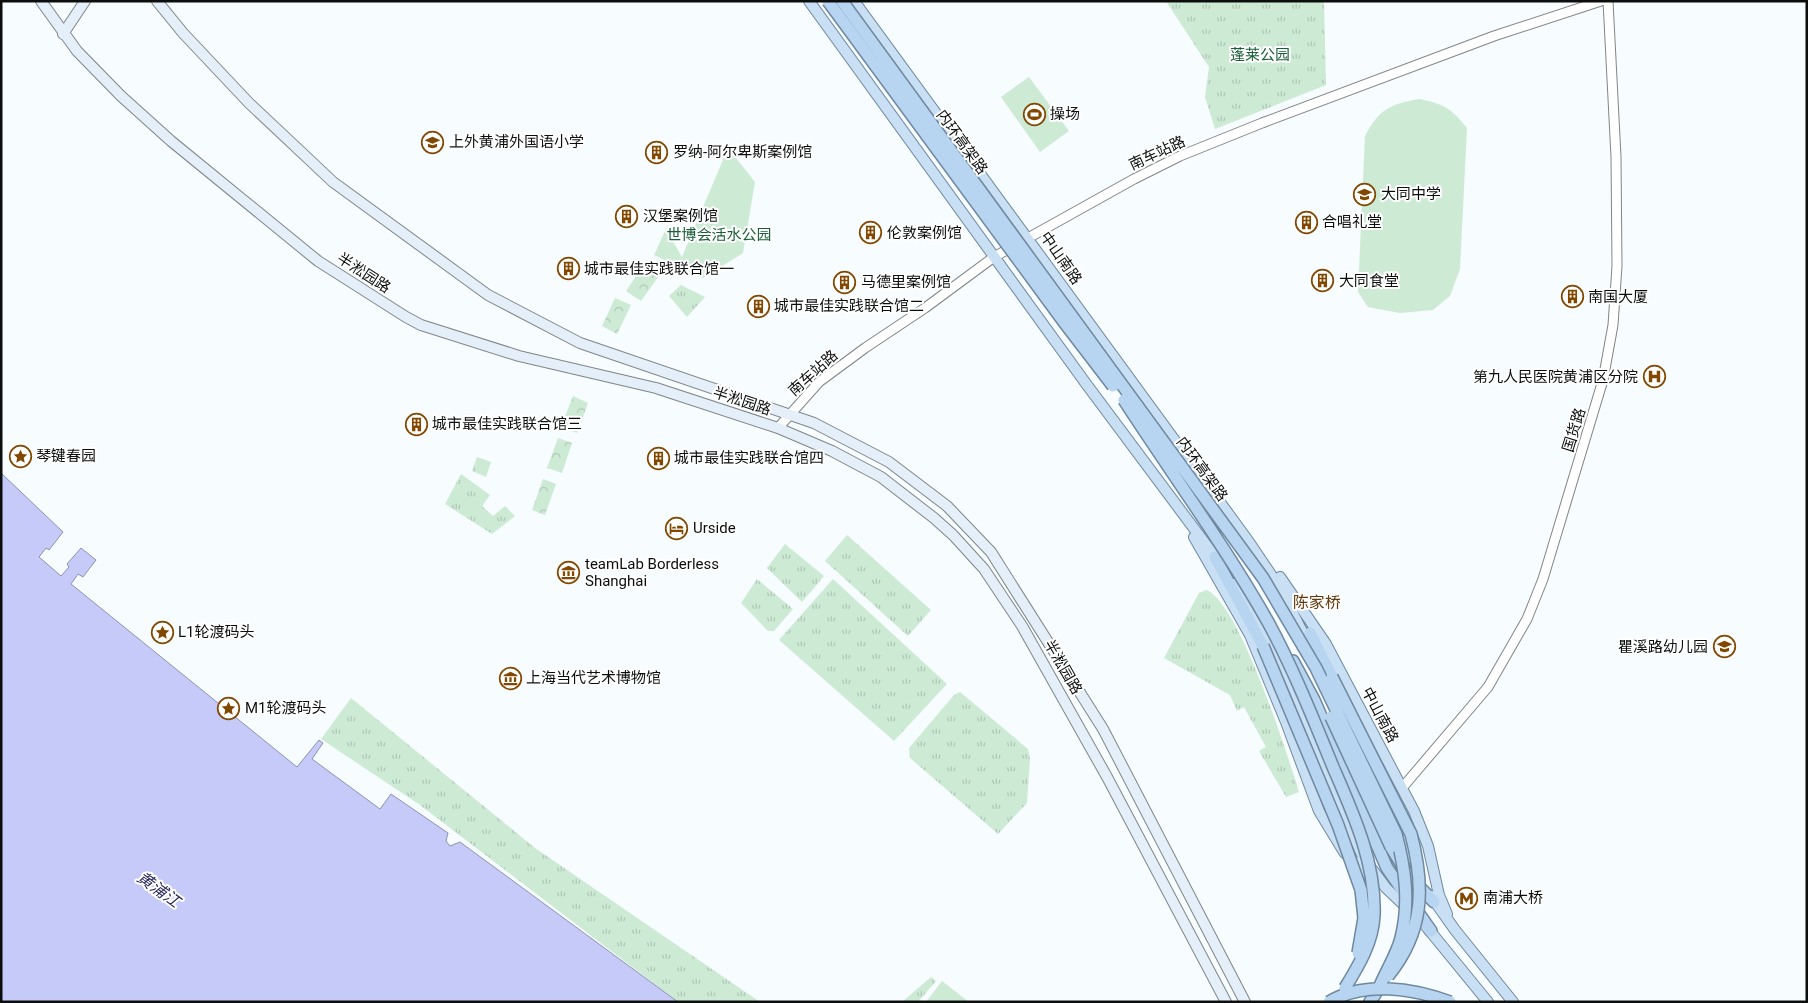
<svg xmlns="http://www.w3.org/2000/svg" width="1808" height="1003" viewBox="0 0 1808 1003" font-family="Roboto,'Noto Sans SC',sans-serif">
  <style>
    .grass { fill: url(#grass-tufts) }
    .forest { fill: url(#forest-crowns) }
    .garden { fill: #cdead5 }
    .water { fill: #c5caf8; stroke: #8e92b2 }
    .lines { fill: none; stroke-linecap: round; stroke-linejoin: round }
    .tertiary-casing { stroke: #808586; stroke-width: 11 }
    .secondary-casing { stroke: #808586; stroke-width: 12 }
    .primary-casing { stroke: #6f889f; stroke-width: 12 }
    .trunk-casing { stroke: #6f889f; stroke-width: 14 }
    .tertiary { stroke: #fff; stroke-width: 9 }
    .secondary { stroke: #e4effa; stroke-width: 10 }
    .primary { stroke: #c9dff4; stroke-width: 10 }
    .trunk { stroke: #b7d4f0; stroke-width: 11 }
    .trunk-bridge-casing { stroke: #6f889f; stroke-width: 14; stroke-linecap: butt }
    .trunk-bridge { stroke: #b7d4f0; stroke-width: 11 }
    .labels { text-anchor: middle; stroke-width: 4; stroke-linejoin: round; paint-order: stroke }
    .park-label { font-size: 15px; fill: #185e37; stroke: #fff }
    .poi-label { font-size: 15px; fill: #0c0e0e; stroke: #fff; text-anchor: start }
    .street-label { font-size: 15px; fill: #0c0e0e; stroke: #fff }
    .neighbourhood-label { font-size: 16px; fill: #63390f; stroke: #fff }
    .water-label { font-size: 16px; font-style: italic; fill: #27275d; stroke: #fff }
  </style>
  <defs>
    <pattern id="grass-tufts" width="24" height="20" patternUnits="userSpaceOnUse" patternTransform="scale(1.25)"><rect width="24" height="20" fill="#cdead5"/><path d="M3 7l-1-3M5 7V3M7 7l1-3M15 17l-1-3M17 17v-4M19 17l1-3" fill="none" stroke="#afc8b6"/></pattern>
    <pattern id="forest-crowns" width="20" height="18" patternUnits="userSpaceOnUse" patternTransform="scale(1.25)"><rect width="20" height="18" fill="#cdead5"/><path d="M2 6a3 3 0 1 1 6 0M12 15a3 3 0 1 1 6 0" fill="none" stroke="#afc8b6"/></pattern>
  </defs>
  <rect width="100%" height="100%" fill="#f7fcfe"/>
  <path class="grass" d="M1166,1h158l2,84 -111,44 -10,-32 4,-30z
    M681,285l24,12 -18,20 -18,-21z
    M477,457l14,5 -5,15 -14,-6z
    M461,474l29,21 -8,11 11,10 12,-10 10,10 -23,18 -47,-30z
    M847,535l84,75 -23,26 -83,-75z
    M785,544l39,32 -22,26 -35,-34z
    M757,579l36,30 -19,22h-6l-27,-28z
    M833,579l114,105 -53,57 -115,-101z
    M1206,590c33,11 82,166 93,202l-13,5 -27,-46 7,-4 -22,-40 -7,4 -7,-16 -66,-37 35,-65z
    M960,692l68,57 2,10 -3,44 -29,31 -88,-76 -1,-10 45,-53z
    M351,698l184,150 225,154h-82l-258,-197 -99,-66z
    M931,977l5,4 -18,21h-16z"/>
  <path class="forest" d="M645,263l16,10 -20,28 -15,-10z
    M615,298l16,7 -14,29 -15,-8z
    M573,396l15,7 -11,30 -16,-6z
    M558,438l14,5 -10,30 -15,-5z
    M543,479l13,5 -11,31 -13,-5z"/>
  <path class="garden" d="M1029,77l40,54 -29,21 -39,-55z
    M1419,99c25,5 32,9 48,29l-7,141 -10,27 -17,14 -33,3 -32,-6 -10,-15 7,-156c14,-27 26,-32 54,-37z
    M728,148l27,34 -12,71 -40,25 -49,-23 12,-26 16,28z
    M942,981l27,21h-43z"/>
  <path class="water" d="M1,473l62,59 -14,18 -3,-2 -7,9 22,19 8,-9 -2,-3 14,-16 15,12 -13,17 -5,-3 -7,10 226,183 22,-27 4,3 -11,16 68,50 11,-15 57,39 -2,8 4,5 10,-4 218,160h-677z"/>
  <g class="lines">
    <defs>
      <path id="tertiary" d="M778,428l41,-46 46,-34 60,-40 69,-51 140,-78 46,-23 82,-33 232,-87 107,-35
        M1402,788l86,-101 39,-68 16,-40 60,-199 10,-55 4,-59 -1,-109 -8,-156"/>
      <path id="secondary" d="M41,1l36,50 44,45 50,45 147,120 88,56 15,8 98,31 137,32 122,40 54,23 49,26 53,41 19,17 31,34 38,57 85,151 119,225
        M157,1l26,32 66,70 84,79 155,113 92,48 234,80 75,39 58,44 44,46 112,177 142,273
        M63,34l22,-33"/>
      <path id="primary" d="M809,1l278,384 132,177
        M854,1l395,541 31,46 37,73
        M1194,537l56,98 36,87 33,89 25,41 31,29
        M1280,577l46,67 88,167 14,35 11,49 8,19
        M1234,584l13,18 26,50 90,205 23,31 23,22
        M1397,824l18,39
        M1431,896l24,34 58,72
        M1425,925l63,77"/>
      <path id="trunk" d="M1215,557l48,89
        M1310,633l22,44
        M1293,661l21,39 73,168 44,63
        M1391,847l17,28 26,27
        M1370,1002l9,-14"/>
    </defs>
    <use href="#tertiary" class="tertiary-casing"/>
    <use href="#secondary" class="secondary-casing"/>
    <use href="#primary" class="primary-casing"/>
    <use href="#trunk" class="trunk-casing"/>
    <use href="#tertiary" class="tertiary"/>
    <use href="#secondary" class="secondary"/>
    <use href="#primary" class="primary"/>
    <use href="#trunk" class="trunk"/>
    <defs>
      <path id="trunk-bridge" d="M828,1l236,321 49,64
        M842,1l421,577 53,90 80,166c9,34 14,68 5,104 -4,16 -15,33 -22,50
        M1124,400c48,74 101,146 144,222 25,46 45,96 65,145 20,46 43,96 41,148 -1,27 -15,50 -29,73
        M1263,646l75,179 23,65 3,28 -6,35
        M1332,677l79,157c14,53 13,98 -23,142
        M1331,717l60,130
        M1329,1002c35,-21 84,-14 121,0"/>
    </defs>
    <use href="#trunk-bridge" class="trunk-bridge-casing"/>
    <use href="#trunk-bridge" class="trunk-bridge"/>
  </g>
  <defs>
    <symbol id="stadium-ring" viewBox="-11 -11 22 22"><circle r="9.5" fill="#fff" stroke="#834800" stroke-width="1.5"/><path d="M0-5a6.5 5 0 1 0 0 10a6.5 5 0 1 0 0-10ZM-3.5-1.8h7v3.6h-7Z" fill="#834800"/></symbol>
    <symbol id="school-ring" viewBox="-11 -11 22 22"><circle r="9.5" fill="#fff" stroke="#834800" stroke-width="1.5"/><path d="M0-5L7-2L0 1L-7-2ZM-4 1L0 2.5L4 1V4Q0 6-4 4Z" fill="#834800"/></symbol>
    <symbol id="building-ring" viewBox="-11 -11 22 22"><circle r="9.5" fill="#fff" stroke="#834800" stroke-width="1.5"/><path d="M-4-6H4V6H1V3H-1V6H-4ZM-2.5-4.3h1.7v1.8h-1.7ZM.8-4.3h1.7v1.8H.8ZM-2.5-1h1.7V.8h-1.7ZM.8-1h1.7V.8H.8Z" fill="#834800"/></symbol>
    <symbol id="hospital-ring" viewBox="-11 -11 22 22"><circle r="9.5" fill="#fff" stroke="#834800" stroke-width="1.5"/><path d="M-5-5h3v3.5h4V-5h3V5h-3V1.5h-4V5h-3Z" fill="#834800"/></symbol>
    <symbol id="sight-ring" viewBox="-11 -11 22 22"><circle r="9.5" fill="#fff" stroke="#834800" stroke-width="1.5"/><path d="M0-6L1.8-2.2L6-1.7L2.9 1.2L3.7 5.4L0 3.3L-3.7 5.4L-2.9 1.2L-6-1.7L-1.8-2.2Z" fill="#834800"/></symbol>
    <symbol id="hotel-ring" viewBox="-11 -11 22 22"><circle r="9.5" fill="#fff" stroke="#834800" stroke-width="1.5"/><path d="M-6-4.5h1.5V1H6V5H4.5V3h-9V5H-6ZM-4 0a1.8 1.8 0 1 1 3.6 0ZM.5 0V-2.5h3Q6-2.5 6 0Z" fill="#834800"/></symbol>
    <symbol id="museum-ring" viewBox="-11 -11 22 22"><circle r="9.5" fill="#fff" stroke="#834800" stroke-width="1.5"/><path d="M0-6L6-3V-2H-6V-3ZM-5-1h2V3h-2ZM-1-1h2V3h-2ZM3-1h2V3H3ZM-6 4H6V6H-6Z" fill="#834800"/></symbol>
    <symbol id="metro-ring" viewBox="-11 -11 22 22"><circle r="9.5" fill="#fff" stroke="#834800" stroke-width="1.5"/><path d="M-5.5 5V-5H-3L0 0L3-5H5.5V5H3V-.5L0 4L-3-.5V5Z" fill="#834800"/></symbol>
  </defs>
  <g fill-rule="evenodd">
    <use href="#stadium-ring" x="1022" y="102" width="25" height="25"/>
    <use href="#school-ring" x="420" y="130" width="25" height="25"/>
    <use href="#building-ring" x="644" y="140" width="25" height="25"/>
    <use href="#school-ring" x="1352" y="182" width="25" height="25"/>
    <use href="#building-ring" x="614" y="204" width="25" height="25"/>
    <use href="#building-ring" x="1294" y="210" width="25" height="25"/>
    <use href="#building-ring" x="858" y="220" width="25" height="25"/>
    <use href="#building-ring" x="556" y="256" width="25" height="25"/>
    <use href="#building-ring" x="1310" y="268" width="25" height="25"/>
    <use href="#building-ring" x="832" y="270" width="25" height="25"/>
    <use href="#building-ring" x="1560" y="284" width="25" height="25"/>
    <use href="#building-ring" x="746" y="294" width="25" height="25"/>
    <use href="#hospital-ring" x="1642" y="364" width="25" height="25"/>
    <use href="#building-ring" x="404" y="412" width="25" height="25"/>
    <use href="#sight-ring" x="8" y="444" width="25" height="25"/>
    <use href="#building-ring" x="646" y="446" width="25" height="25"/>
    <use href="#hotel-ring" x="664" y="516" width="25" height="25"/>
    <use href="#museum-ring" x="556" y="560" width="25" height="25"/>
    <use href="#sight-ring" x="150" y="620" width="25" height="25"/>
    <use href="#school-ring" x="1712" y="634" width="25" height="25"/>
    <use href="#museum-ring" x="498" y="666" width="25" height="25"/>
    <use href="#sight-ring" x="216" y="696" width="25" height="25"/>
    <use href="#metro-ring" x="1454" y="886" width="25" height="25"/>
  </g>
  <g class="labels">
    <g class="park-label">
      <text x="1260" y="60">蓬莱公园</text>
      <text x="719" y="240">世博会活水公园</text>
    </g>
    <g class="poi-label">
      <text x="1050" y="119">操场</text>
      <text x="449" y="147">上外黄浦外国语小学</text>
      <text x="673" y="157">罗纳-阿尔卑斯案例馆</text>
      <text x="1381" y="199">大同中学</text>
      <text x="643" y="221">汉堡案例馆</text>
      <text x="1322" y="227">合唱礼堂</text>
      <text x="887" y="238">伦敦案例馆</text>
      <text x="584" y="274">城市最佳实践联合馆一</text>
      <text x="1339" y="286">大同食堂</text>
      <text x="861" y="287">马德里案例馆</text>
      <text x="1588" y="302">南国大厦</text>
      <text x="774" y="311">城市最佳实践联合馆二</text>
      <text x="1638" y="382" text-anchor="end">第九人民医院黄浦区分院</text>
      <text x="432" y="429">城市最佳实践联合馆三</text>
      <text x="36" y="461">琴键春园</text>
      <text x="674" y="463">城市最佳实践联合馆四</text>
      <text x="693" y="533">Urside</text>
      <text x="585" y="569">teamLab Borderless<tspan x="585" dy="17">Shanghai</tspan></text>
      <text x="178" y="637">L1轮渡码头</text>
      <text x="1708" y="652" text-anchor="end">瞿溪路幼儿园</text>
      <text x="526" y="683">上海当代艺术博物馆</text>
      <text x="245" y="713">M1轮渡码头</text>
      <text x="1483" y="903">南浦大桥</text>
    </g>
    <g class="street-label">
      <text transform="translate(962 142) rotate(54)" y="5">内环高架路</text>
      <text transform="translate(1157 153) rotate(-25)" y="5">南车站路</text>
      <text transform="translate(1061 258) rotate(55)" y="5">中山南路</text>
      <text transform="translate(364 273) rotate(33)" y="5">半淞园路</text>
      <text transform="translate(813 373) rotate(-42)" y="5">南车站路</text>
      <text transform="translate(742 401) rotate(18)" y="5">半淞园路</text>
      <text transform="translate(1574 430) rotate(-73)" y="5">国货路</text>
      <text transform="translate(1202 469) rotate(54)" y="5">内环高架路</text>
      <text transform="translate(1063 667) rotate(60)" y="5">半淞园路</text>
      <text transform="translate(1380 715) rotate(62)" y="5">中山南路</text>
    </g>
    <g class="neighbourhood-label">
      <text x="1317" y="608">陈家桥</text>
    </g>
    <g class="water-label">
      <text transform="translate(159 889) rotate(36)" y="6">黄浦江</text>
    </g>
  </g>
  <rect width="1808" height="1003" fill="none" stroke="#0c0e0e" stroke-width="5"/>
</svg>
